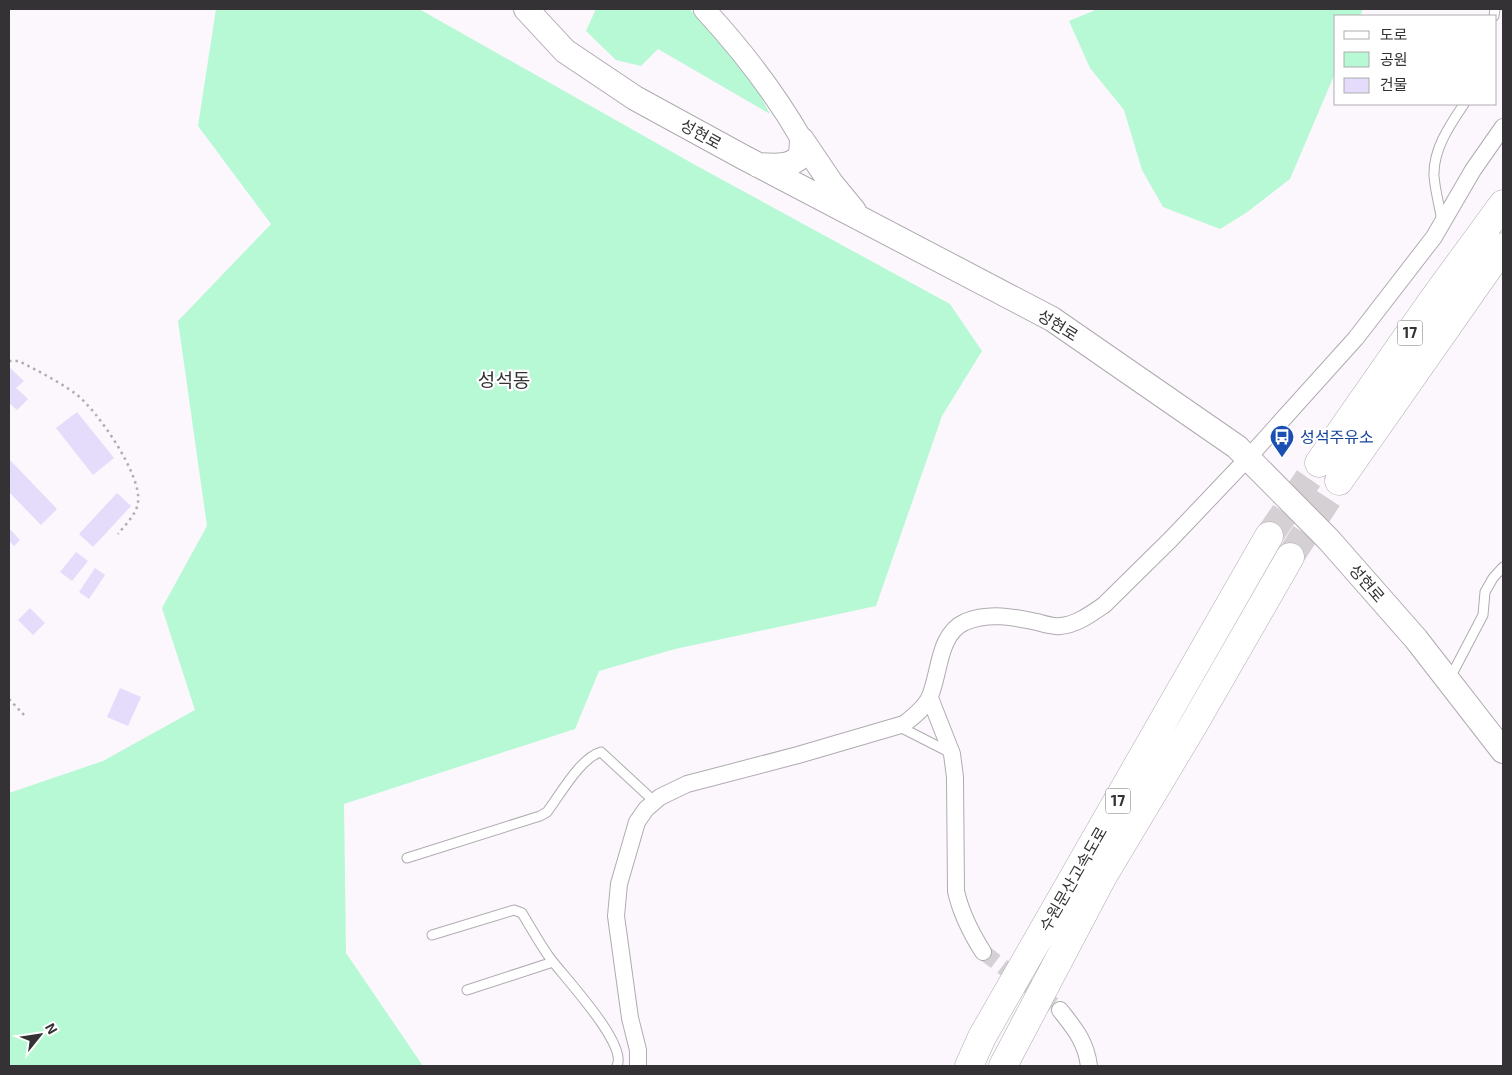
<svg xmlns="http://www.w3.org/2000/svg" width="1512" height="1075" viewBox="0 0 1512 1075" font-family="'Exo 2','Noto Sans KR',sans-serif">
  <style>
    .green { fill: #b7f8d5 }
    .building { fill: #e5dbfa }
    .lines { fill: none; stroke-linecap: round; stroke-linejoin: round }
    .minor-tunnel { stroke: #d4d0d4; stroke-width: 16; stroke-dasharray: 16 8; stroke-linecap: butt }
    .motorway-tunnel { stroke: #d4d0d4; stroke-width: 28; stroke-dasharray: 28 14; stroke-linecap: butt }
    .service-casing { stroke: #afabb0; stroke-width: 11 }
    .minor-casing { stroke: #afabb0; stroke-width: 18 }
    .tertiary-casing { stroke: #afabb0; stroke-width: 23 }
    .secondary-casing { stroke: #afabb0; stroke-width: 26 }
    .motorway-casing { stroke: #afabb0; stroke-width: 29 }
    .path { stroke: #b0acb0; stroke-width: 2.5; stroke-dasharray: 2.5 4; stroke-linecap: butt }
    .service { stroke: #fff; stroke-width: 9 }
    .minor { stroke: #fff; stroke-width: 16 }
    .tertiary { stroke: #fff; stroke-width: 21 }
    .secondary { stroke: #fff; stroke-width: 24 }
    .motorway { stroke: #fff; stroke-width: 28 }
    .labels { text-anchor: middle; stroke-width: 4.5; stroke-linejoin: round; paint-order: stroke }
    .shield { fill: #fff; stroke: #717071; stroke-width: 1 }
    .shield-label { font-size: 15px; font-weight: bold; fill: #343234 }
    .street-label { font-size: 16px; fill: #343234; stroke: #fff }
    .transit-label { font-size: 16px; fill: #164399; stroke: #fff; text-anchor: start }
    .quarter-label { font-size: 19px; fill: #343234; stroke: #fff }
  </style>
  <rect width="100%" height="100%" fill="#fcf7fc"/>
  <path class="green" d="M216,9h203l278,157 253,138 32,47 -40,65 -66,190 -201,43 -76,22 -24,58 -231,75 2,149 77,113h-414v-273l94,-32 92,-51 -33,-102 45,-82 -29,-205 93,-97 -73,-98z
    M596,9h93l32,29 37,53 12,23 -112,-65 -17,17 -25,-6 -30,-29z
    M1098,9h265l-3,7h-24v55l-46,108 -44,34 -26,16 -57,-22 -21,-37 -18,-60 -34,-42 -21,-47z"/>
  <path class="building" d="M10,368l14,13 -8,7 12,11 -11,11 -8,-7z
    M77,412l37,46 -21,17 -37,-47z
    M9,459l48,50 -16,16 -32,-33z
    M117,493l14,13 -38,41 -14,-13z
    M9,528l11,12 -6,6 -5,-5z
    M76,552l12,9 -16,20 -12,-9z
    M95,568l10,7 -16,24 -10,-7z
    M30,608l15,15 -12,12 -15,-15z
    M120,688l21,9 -13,29 -21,-9z"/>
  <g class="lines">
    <path class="minor-tunnel" d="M983,952l77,58"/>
    <path class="motorway-tunnel" d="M1269,536l50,-73
      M1290,557l49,-76"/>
    <defs>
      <path id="service" d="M1494,16l1,-7
        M1442,222c-2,-15 -7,-31 -8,-46 -1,-27 16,-51 30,-72
        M1450,678l33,-63 2,-23 8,-14 10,-11
        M898,726l53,27
        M407,858l133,-42 7,-4c13,-17 33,-54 54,-60l54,50
        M432,935l82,-25 8,3c9,15 18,31 28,45 14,19 78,86 67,108
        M467,990l86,-28"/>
      <path id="minor" d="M930,698l22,56 3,23 1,114c5,23 15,42 27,61
        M1060,1010c15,19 26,32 29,56
        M638,1066v-16l-8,-32 -14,-102 3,-32 18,-62 9,-13 14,-12 27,-13 111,-29 106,-31c9,-7 22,-17 26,-28 10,-23 8,-62 35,-74 24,-10 48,-5 72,0 7,2 16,5 23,4 16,-1 31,-12 44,-21l67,-66 77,-81 108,-120 78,-101 39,-67 30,-43"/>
      <path id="tertiary" d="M704,9c37,40 71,84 98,131"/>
      <path id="secondary" d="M526,9l39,42 70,47 108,59 309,162 185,128 92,93 87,99 87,112
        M758,165c15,1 32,3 43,-9l1,-16 29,43 23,28"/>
      <path id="motorway" d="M1319,463l113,-162 71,-97
        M1339,481l164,-234
        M969,1066l13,-29 287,-501
        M1003,1066l100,-190 91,-152 96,-167"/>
    </defs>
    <use href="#service" class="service-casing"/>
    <use href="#minor" class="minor-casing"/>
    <use href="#tertiary" class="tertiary-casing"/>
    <use href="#secondary" class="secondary-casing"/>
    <use href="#motorway" class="motorway-casing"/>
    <path class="path" d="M9,361h10c19,10 39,20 57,33 21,16 66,81 62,108 -1,12 -13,23 -20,32
      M9,699l15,16"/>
    <use href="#service" class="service"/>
    <use href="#minor" class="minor"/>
    <use href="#tertiary" class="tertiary"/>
    <use href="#secondary" class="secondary"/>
    <use href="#motorway" class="motorway"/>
  </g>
  <defs>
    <symbol id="bus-pin" viewBox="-11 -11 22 30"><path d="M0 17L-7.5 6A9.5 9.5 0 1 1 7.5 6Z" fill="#1a4fb4" stroke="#fff"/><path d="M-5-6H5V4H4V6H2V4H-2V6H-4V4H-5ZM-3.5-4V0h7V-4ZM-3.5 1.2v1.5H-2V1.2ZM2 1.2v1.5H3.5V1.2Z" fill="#fff"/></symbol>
  </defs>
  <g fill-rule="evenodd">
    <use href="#bus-pin" x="1268" y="423" width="28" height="38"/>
  </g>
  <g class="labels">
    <g class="shield">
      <rect x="1397.5" y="320.5" width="25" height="25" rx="4"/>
      <rect x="1105.5" y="788.5" width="25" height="25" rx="4"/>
    </g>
    <g class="shield-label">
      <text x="1410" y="338">17</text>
      <text x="1118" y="806">17</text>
    </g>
    <g class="street-label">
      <text transform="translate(701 134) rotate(29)" y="6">성현로</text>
      <text transform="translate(1058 325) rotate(32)" y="6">성현로</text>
      <text transform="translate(1367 583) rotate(49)" y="6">성현로</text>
      <text transform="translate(1073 879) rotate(-60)" y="6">수원문산고속도로</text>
    </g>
    <g class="transit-label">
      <text x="1300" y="443">성석주유소</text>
    </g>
    <g class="quarter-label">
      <text x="504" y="387">성석동</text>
    </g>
  </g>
  <rect width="1512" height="1075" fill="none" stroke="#343234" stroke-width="20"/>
  <rect x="1334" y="15" width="162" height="90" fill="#ffffff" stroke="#aeadae"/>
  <rect x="1344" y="31" width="25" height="8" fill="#ffffff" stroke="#aeadae"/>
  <text x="1380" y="40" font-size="15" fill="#343234">도로</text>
  <rect x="1344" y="52" width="25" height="15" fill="#b7f8d5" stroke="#aeadae"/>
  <text x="1380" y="65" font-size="15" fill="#343234">공원</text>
  <rect x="1344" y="78" width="25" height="15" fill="#e5dbfa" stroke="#aeadae"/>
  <text x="1380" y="90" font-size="15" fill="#343234">건물</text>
  <g transform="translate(40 1035) rotate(60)" stroke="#ffffff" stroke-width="4" paint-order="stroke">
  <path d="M0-4L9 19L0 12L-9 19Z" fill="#343234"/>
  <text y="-8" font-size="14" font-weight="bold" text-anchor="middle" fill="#343234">N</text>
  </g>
</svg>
